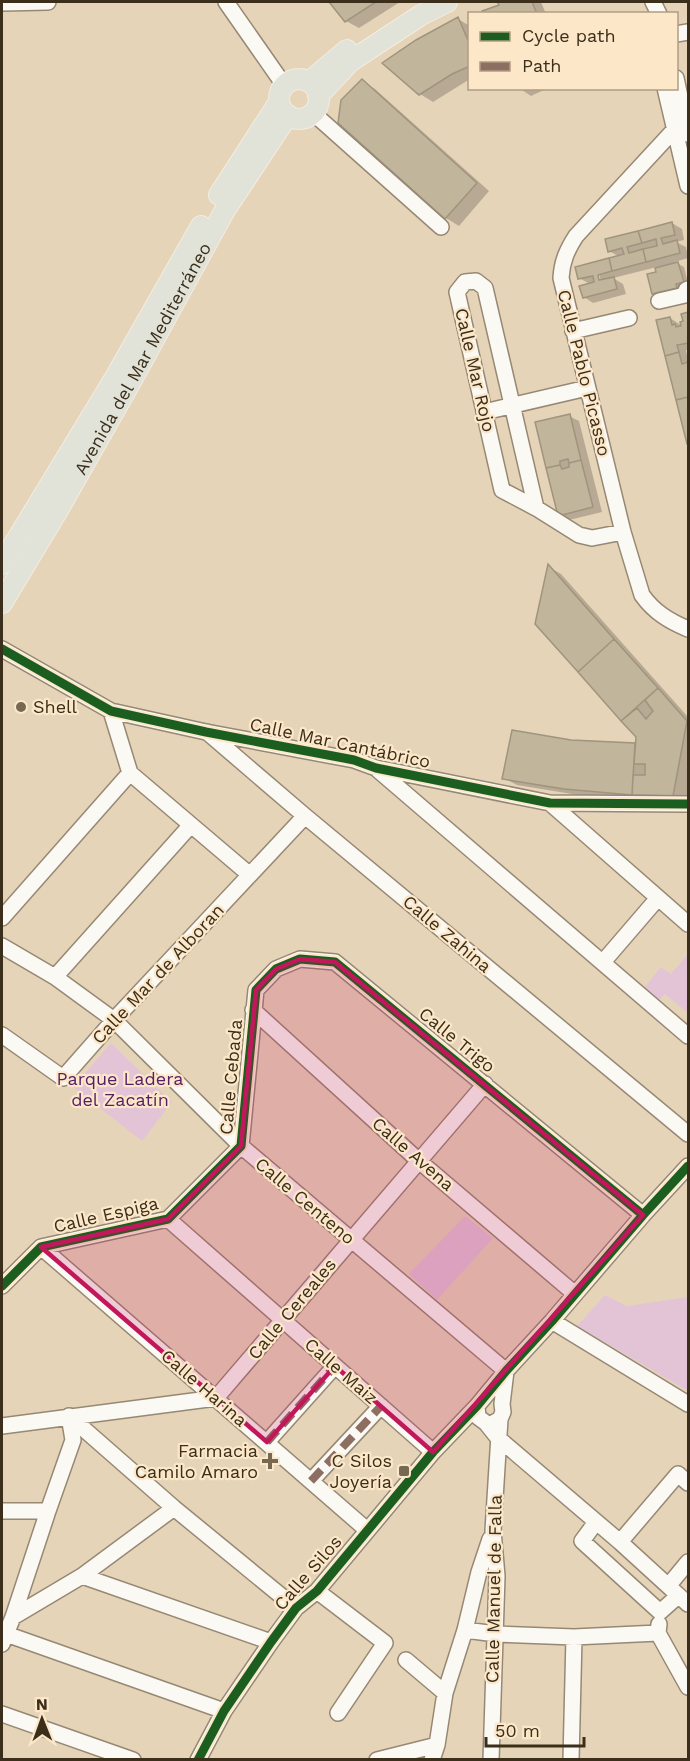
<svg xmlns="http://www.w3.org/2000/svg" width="690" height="1761" viewBox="0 0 690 1761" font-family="'Work Sans',sans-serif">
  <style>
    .green { fill: #e3c4d7 }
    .shadow { fill: #0003; fill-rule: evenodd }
    .building { fill: #c1b69b; stroke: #9f947e; stroke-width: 1.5 }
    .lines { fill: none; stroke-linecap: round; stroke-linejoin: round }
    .minor-casing { stroke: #968873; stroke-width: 18 }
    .major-casing { stroke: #f4ece0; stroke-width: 22 }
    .minor { stroke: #fbf9f4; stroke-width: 15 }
    .major { stroke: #e1e2d8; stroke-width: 20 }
    .quiet { stroke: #8d6e63; stroke-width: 8; stroke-dasharray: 15 8; stroke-linecap: butt }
    .cycleway-casing { stroke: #fce7c9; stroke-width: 13 }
    .cycleway { stroke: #1b5e20; stroke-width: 9 }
    .marked { fill: #c2185b; fill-opacity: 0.2; stroke: #c2185b; stroke-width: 4.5; stroke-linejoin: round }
    .poi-dot { fill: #776852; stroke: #fce7c9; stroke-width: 2 }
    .labels { text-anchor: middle; stroke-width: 4.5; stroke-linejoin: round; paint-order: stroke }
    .street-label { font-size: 18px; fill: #3b2e1a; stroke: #fce7c9 }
    .poi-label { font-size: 18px; fill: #3b2e1a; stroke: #fce7c9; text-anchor: end }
    .park-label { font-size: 18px; fill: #551d66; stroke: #fce7c9 }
  </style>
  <rect width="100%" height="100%" fill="#e6d4b9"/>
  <path class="green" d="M688,954v59l-23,-19 -7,7 -15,-12 18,-22 10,7z
    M111,1043l61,59 -30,39 -69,-54z
    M465,1216l28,22 -56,62 -28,-26z
    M605,1295l22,11 61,-9v94l-111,-65z"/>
  <path class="shadow" d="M331,2h69l-41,26 -13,-7z
    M499,2h42l5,12h-61l16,-8z
    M458,19l12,7v53l-37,23 -13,-8z
    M362,81l13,8 114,102 -30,35 -13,-8 -107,-96z
    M519,88h29l-17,8z
    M672,223l10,6 2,11 -8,2 10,5 2,10v1l-13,4 9,5 4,16v2l-7,2 1,4 -22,6 -6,-4 -5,-18 9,-2 -1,-6 -44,11 10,6 3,10 -33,9 -9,-6 -3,-10 9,-3 -11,-6 -2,-10 43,-11 -11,-6 -3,-11zM597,267l4,14h-3l-4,-13z
    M688,314v36h-2l2,11v81l-30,-121 12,-3 12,8 3,-4 -2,-7z
    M569,416l10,5 23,91 -33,8 -9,-5 -23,-92z
    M549,567l12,7 127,143v73l-2,12 -40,-1 -68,-6 -61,-10 -13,-7 67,-37 65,4 1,-9 -101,-112z"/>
  <path class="building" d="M329,2h47l-31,20z
    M497,2h35l5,12h-54l-1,-3 17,-6z
    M458,17l12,28v21l-18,8 -33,21 -37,-32 34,-23z
    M362,79l115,104 -32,36 -107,-96 3,-23z
    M672,222l3,13 -14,3 2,6 14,-4 3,13 -34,9 -3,-13 14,-3 -1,-7 -14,4 -4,-12z
    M638,231l4,12 -15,4 2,6 14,-4 3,13 -34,9 -3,-13 15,-4 -2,-6 -14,4 -3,-13z
    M609,258l3,13 -14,4 1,5 15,-3 3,12 -34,9 -4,-12 15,-4 -1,-6 -15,3 -3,-12z
    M678,262l6,20 -8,2 1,4 -25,6 -5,-20 9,-2 -1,-4z
    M688,312v31l-11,2 2,7 -14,4 -9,-36 14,-3 2,8 3,-1 1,3 5,-1 -1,-4 3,-1 -2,-7z
    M679,352l3,12 6,-2v35l-12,3 -11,-44z
    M688,397v47h-1l-11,-44z
    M570,414l11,46 -12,3 -1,-4 -8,2v4l-14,3 -11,-46z
    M581,460l12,47 -35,9 -12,-48 14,-3 2,4 7,-2v-4z
    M548,564l66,75 -36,33 -43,-48z
    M614,639l44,49 -37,33 -43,-49z
    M658,688l29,33 -14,75 -41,-1 1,-20h12v-11h-11l2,-27 -15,-16 16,-13 9,11 7,-8 -8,-11z
    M512,730l59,10 64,3 -3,52 -68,-6 -62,-10z"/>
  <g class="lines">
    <defs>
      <path id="minor" d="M226,2l58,83
        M653,2l6,12
        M2,3l46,-1
        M676,34l12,-2
        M676,78l12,56
        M665,88l23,98
        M313,113l128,114
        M674,130l-98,106c-9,14 -14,25 -15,42l62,254 19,63c12,17 27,26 46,34
        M659,301l26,-6 1,-5 2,-1
        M573,331l56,-13
        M484,412l103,-24
        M536,508l-51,-220 -9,-7 -11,1 -8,10 45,198 34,18 43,27 13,3 31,-6
        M2,649l109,62 95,21 148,28 22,8 174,35 138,1
        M111,711l19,62
        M207,732l98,84 383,318
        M378,770l310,266
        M130,773l120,102
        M550,803l138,121
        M2,918l128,-145
        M2,946l53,31 59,43 127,126 265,225
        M603,962l55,-64
        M55,977l135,-151
        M253,1010l166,151 156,133
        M2,1035l61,43 51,-58 191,-204
        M168,1219l265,233
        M41,1247l326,283
        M2,1286l39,-39 127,-28 73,-73 15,-156 20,-21 24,-10 35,3 308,253
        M552,1321l136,83
        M477,1406l1,11 8,6 12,15 122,104 68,62
        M69,1416l105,92 122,100
        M493,1423l7,-4 3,-7 -1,-8 4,-33
        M2,1426l214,-28 269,-314
        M267,1442l68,-76
        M311,1481l70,-75
        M2,1511h46
        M596,1522l-14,19 78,71 18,-16
        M620,1542l58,-68 10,9
        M82,1576l189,66
        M669,1585l19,-23
        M317,1591l68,52 -47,70
        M13,1617l69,-41 92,-68
        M659,1624l-1,9 30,54
        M465,1630l31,4 78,3 84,-4
        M6,1634l218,77
        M2,1644l11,-27 35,-106 25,-71 -4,-24
        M406,1660l39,33
        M2,1714l131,46
        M198,1760l26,-49 47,-69 25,-34 21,-17 116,-139 44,-46 29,-35 46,-50 91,-106 45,-49
        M377,1760l60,-15
        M432,1760l5,-15 8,-52 20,-63 14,-58 11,-33
        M491,1760l6,-184 -4,-45 7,-112
        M571,1760l3,-123"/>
      <g id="major">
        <circle cx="299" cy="99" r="20"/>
        <path d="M309,82l38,-32"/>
        <path d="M318,96l33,-35 70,-46 26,-13"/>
        <path d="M219,195l60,-93"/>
        <path d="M2,564l114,-188 85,-150"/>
        <path id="s1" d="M2,603l56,-93 71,-125 96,-175 63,-95"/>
      </g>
    </defs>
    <use href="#minor" class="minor-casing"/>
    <use href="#major" class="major-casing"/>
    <use href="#minor" class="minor"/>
    <use href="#major" class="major"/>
    <path class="quiet" d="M267,1442l68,-76
      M311,1481l70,-75"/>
    <defs>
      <path id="cycleway" d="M2,649l109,62 95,21 148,28 22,8 174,35 138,1
        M2,1286l39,-39 127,-28 73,-73 15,-156 20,-21 24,-10 35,3 308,253
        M198,1760l26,-49 47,-69 25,-34 21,-17 116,-139 44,-46 29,-35 46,-50 91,-106 45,-49"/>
    </defs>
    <use href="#cycleway" class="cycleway-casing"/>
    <use href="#cycleway" class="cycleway"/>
  </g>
  <path class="marked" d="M300,959l35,3 308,253 -210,237 -98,-86 -68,76 -226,-195 127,-28 73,-73 15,-156 20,-21z"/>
  <g class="poi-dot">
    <circle cx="21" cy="707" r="6"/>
    <path d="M267 1452h6v6h6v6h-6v6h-6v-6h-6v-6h6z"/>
    <rect x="398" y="1465" width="12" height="12" rx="3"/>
  </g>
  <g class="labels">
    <g class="street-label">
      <text dy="6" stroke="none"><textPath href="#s1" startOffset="282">Avenida del Mar Mediterráneo</textPath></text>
      <text transform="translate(475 370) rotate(77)" y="6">Calle Mar Rojo</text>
      <text transform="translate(584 373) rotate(76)" y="6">Calle Pablo Picasso</text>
      <text transform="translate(340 743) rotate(12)" y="6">Calle Mar Cantábrico</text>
      <text transform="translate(447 934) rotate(40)" y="6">Calle Zahina</text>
      <text transform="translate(158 974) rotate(-47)" y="6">Calle Mar de Alboran</text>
      <text transform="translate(457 1040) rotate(39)" y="6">Calle Trigo</text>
      <text transform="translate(231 1077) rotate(-85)" y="6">Calle Cebada</text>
      <text transform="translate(413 1154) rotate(41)" y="6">Calle Avena</text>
      <text transform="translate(305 1201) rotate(40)" y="6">Calle Centeno</text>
      <text transform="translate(106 1215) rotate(-13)" y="6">Calle Espiga</text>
      <text transform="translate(292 1309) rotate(-50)" y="6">Calle Cereales</text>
      <text transform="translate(341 1371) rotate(41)" y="6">Calle Maiz</text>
      <text transform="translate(204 1388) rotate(41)" y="6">Calle Harina</text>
      <text transform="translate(308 1573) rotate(-49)" y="6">Calle Silos</text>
      <text transform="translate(494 1589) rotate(-89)" y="6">Calle Manuel de Falla</text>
    </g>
    <g class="poi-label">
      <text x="33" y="713" text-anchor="start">Shell</text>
      <text x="258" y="1457">Farmacia<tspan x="258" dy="21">Camilo Amaro</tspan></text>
      <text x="392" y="1467">C Silos<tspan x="392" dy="21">Joyería</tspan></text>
    </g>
    <g class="park-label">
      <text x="120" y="1085">Parque Ladera<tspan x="120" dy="21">del Zacatín</tspan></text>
    </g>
  </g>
  <rect width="690" height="1761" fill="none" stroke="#3b2e1a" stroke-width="6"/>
  <rect x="468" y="12" width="210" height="78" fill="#fce7c9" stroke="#af9d83" stroke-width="1.5"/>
  <rect x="480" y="32" width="30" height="9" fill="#1b5e20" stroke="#af9d83" stroke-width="1.5"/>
  <text x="522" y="42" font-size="18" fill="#3b2e1a">Cycle path</text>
  <rect x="480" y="62" width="30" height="9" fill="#8d6e63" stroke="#af9d83" stroke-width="1.5"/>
  <text x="522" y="72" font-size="18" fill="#3b2e1a">Path</text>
  <g transform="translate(42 1719) rotate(359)" stroke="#fce7c9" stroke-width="4.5" paint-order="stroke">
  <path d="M0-4.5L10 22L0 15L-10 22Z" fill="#3b2e1a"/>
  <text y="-9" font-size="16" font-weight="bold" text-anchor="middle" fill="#3b2e1a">N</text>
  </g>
  <path d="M486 1737v9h98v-9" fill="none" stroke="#3b2e1a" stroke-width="3"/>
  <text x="495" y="1737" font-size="18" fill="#3b2e1a" stroke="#fce7c9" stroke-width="4.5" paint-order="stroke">50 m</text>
</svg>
